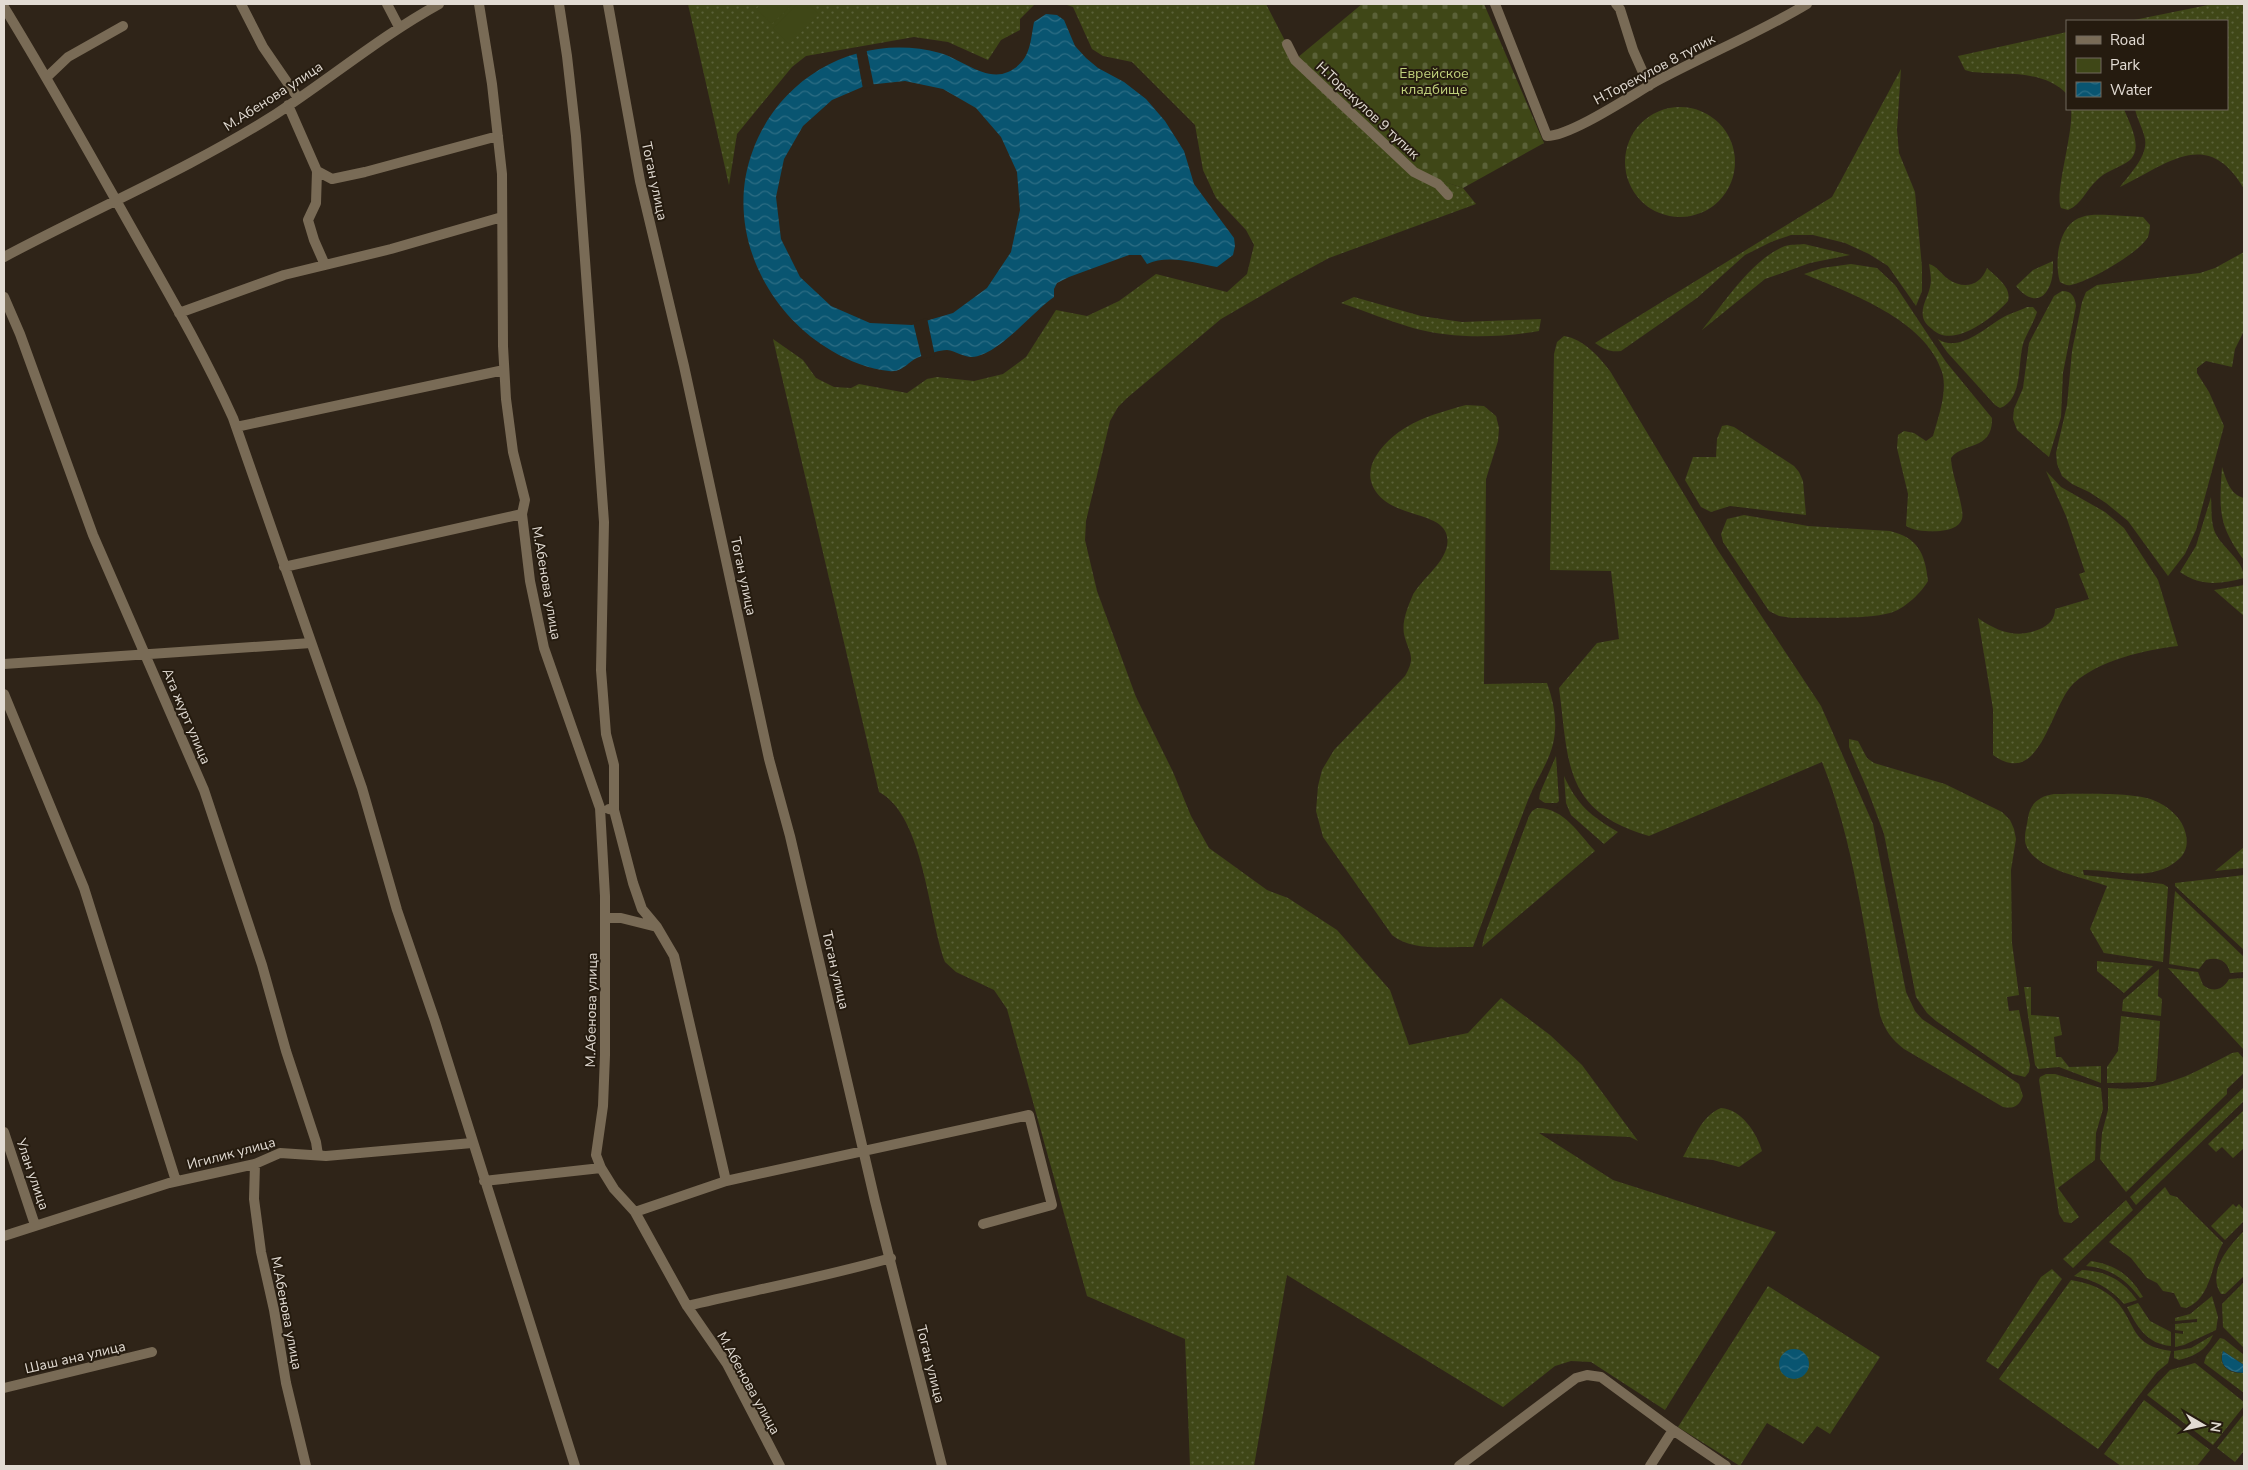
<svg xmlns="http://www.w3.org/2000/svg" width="2248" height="1470" viewBox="0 0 2248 1470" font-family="'Nunito Sans',sans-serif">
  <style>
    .green { fill: url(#green-dots) }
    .cemetery { fill: url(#cemetery-stones) }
    .pitch { fill: #3f4717 }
    .water { fill: url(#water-waves); fill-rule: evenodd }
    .pier { fill: #2f2418 }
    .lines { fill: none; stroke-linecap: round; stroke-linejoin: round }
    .street { stroke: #796b56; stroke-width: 10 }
    .labels { text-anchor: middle; stroke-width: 4; stroke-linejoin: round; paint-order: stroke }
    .street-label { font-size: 14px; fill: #e2dbd3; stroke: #251b0f }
    .park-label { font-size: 14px; fill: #c0d17c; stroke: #251b0f }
  </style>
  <defs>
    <pattern id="green-dots" width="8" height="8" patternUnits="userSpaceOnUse" patternTransform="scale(1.25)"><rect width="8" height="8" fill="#3f4717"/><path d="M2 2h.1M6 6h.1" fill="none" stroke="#5a6138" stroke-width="1.8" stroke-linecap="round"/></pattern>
    <pattern id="cemetery-stones" width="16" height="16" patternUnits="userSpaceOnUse" patternTransform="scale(1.25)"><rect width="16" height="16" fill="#3f4717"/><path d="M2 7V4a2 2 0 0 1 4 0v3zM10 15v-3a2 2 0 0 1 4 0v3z" fill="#5a6138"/></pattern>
    <pattern id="water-waves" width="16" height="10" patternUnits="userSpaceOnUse" patternTransform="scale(1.25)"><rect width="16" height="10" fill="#095571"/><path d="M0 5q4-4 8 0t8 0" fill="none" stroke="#2d6d84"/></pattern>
  </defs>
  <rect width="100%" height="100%" fill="#2f2418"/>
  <path class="green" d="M688,4h347l-15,15v11l-19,10 -13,20 -40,-18 -34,-5 -108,19 -14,11 -55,67 -8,51z
    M1064,4h202l29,56 118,111 50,17 13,16 -147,54 -39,21 -69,40 -94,79 -9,9 -8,14 -24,100 -1,19 12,51 39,106 37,75 18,44 18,32 58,42 21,8 49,32 53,60 19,55 59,-12 33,-35 49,37 32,30 56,76 -8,-4 -91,-4 74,47 163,52 -111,178 -74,-48 -20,-1 -16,5 -52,41 -216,-132 -33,191h-64l-5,-127 -98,-43 -80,-287 -13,-19 -38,-18 -11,-10c-17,-46 -21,-146 -66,-170l-106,-453 30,21 13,18 18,9 17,1 8,-4 48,9 20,-14 10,-2 37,4 29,-7 23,-17 30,-47 31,6 32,-15 37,-27 71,18 20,-18 7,-29 -8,-15 -30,-32 -13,-28 -8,-45 -63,-63 -29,-6 -11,-7 -19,-42z
    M2213,4h31v185c-36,-62 -75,-26 -124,-2 10,-13 28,-31 25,-48 -2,-10 -8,-20 -10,-30h92v-88h-98z
    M2067,32v62c-24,-25 -63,-19 -95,-22l-7,-2 -7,-14z
    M1901,69l-4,61 2,23 16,39 7,75v24l-6,15 -28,-40 -19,-12 -24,-11 -32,-8h-22l-20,7 -26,13 -48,43 -76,53c-11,1 -16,-1 -26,-8l237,-146z
    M1625 162a55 55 0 1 1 110 0a55 55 0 1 1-110 0Z
    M2071,109h53c6,16 23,44 0,55 -9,5 -19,8 -27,16 -11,10 -15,24 -29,30l-7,-2c-7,-14 13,-76 10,-99z
    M2109,215l34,2 7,8c0,4 -1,8 -2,12 -9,16 -58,44 -77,48 -4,1 -7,-1 -11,-3 -6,-20 -2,-58 22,-65 8,-3 19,-2 27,-2z
    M1804,244l46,11 -40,8 -45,16 -63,51c22,-27 50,-71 83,-84 6,-2 13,-1 19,-2z
    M2244,252v79l-9,18 -3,18 -26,-6 -9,7v5l12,19 15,34 -28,104 -11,24 -17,22 -40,-55 -22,-18 -17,-11 -17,-8 -10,-8 -5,-12 -1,-11 11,-48 5,-54 10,-49 4,-10 11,-7 103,-12 15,-5z
    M2053,261c0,8 0,17 -3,24 -8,20 -23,15 -34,1l17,-16z
    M1851,264l26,4 18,17 51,77 46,56c1,33 -29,24 -41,40 0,15 14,50 11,61 -3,9 -14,11 -22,12 -10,1 -26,0 -34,-5l2,-32 -11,-46 1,-13 6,-4 10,2 12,8 7,-5c5,-18 15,-45 9,-64 -16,-52 -92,-79 -138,-98l18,-6z
    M1929,264c8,2 12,10 19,15 16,11 32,7 39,-11 9,9 25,19 21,33 -14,16 -55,49 -76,28 -4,-3 -8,-7 -9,-12 -2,-11 5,-20 7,-30 2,-7 0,-16 -1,-23z
    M2062,291c10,0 13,6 14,15l-13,67 -2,44 -12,40 -32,-27 -4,-11 1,-10 9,-21 6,-45 25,-47z
    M1354,297l67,19 41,6 79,-3 -2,12c-41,7 -86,8 -126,-3 -24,-7 -48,-17 -72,-25z
    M2027,307h6l4,5c-3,10 -9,19 -13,29 -7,19 0,59 -24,67l-5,-3 -48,-53 -9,-13c21,14 47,-11 64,-21 8,-5 17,-7 25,-11z
    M1564,336c20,3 35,21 46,35l107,178 104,157 52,118 33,168 9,19 7,8 97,65 4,12c-4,10 -9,13 -20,11l-99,-58c-13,-10 -19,-19 -24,-34 -16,-85 -26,-173 -58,-253l-173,74c-86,-25 -80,-73 -90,-148l38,-45 22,-4 -8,-68 -61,-1 4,-216 3,-12z
    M1466,405l18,1 12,10 3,12 -1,13 -12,38 -2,205 63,-1c7,20 11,40 6,61 -5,20 -17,36 -25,56 -19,49 -37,98 -55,147 -26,-1 -61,5 -81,-12l-69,-98 -7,-26 2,-25 4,-16 12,-20 71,-74c12,-21 3,-23 -1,-42 -2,-13 3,-25 8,-37 8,-19 43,-39 34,-64 -8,-23 -65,-15 -75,-52 -2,-8 0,-17 5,-25 21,-32 54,-41 90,-51z
    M1727,425l7,2 60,39 5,6 4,9 3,34 -76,-9 -19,6 -10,-5 -16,-27 8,-23h23l1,-18 5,-13z
    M2222,467c4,12 8,28 22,31v62c-26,-35 -25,-50 -22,-93z
    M2046,471l15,16 44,25 19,16 34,52 20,66c-34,4 -78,14 -104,37 -24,22 -33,107 -81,72v-46l-15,-91c20,14 39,21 62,11 9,-4 15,-10 15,-20l34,-10 -10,-25 6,-2 -19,-56z
    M2211,497c1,12 -1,28 6,39 8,14 27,25 27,42 -23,6 -43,9 -64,-6l16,-26z
    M1744,515l64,11 82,5c28,7 35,22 38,50 -6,11 -23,27 -35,31 -24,8 -73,5 -101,6l-13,-2 -10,-5 -46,-69 -2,-8 6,-15z
    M2244,585v31l-30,-26z
    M1849,739l9,2 9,17 7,5 71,21 57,28 8,8 4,9 2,10 -5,31 1,73 7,52 -12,2 2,14 10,-1 11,55 -1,7 -4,5 -12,-3 -77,-53 -9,-8 -11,-16 -32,-163 -16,-43 -19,-44z
    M1556,756l3,45 -2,2h-12l-6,-4 1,-6z
    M1564,776c13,29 27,40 54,56l-14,12 -33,-29 -5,-12z
    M2054,794c23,0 80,-2 99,6 15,6 30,18 33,35 2,9 0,18 -7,24 -28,25 -63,10 -96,11l1,5 79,9 5,3 -5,75 -59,-9 -14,-24 17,-43c-22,-8 -73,-17 -81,-41 -3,-8 1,-19 2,-27 2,-15 12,-22 26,-24z
    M1537,808c26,-1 42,26 58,43l-113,96 2,-10 45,-121 3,-5z
    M2244,847v21l-29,3z
    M2244,875v75l-69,-64v-3z
    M2175,891l69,66v15l-14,1c-2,-12 -12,-17 -24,-13l-7,9 -30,-5z
    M2097,961l56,5 -29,27 -27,-22z
    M2168,968l30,4 5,13c10,8 20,5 26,-6l15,-1v72z
    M2159,969l-1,27 4,3 -1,17 -39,-5 1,-11z
    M2024,987h7v28l28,2 3,18 -8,2 2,20h5l8,10 32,-1v17l-42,-16 -21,2 -3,-4z
    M2121,1016l39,5 -4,59 -3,2 -46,1v-16l11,-16z
    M2238,1052l6,7v14l-17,16v5l-101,98 -26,-33 2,-26 6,-23v-22c53,4 78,-11 124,-35z
    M2046,1074h9l46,14 2,21 -7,24 -1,27 -37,28 21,29 -8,6 -7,-1 -5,-8 -20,-134 1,-3z
    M2244,1087v14l-108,104 -6,-8z
    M1721,1108c20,1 36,25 41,43l-23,16 -26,-7 -30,-3c10,-17 19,-42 38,-49z
    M2244,1110v38l-11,10 -11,-11 -6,5 -8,-8z
    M2165,1187l5,8 7,2 46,46c-12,20 -11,55 -37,65l-5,-1 -7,-14 -11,-2 -6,-8 -10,-5 -16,-20 -22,-16z
    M2126,1200l7,10 -60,58 -10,-9z
    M2233,1204l3,3 3,-3 5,6v11l-19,19 -14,-14z
    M2244,1231v45l-19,18h-4c-15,-22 9,-49 23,-63z
    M2091,1261c25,4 39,14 52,36l-3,1c-14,-19 -31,-30 -54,-32z
    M2052,1269l10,10 -64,90 -12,-8 55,-84z
    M2082,1270c24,1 41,10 55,30l-13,4c-14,-16 -29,-24 -50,-28z
    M2071,1280c17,3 33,8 45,21 21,23 14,45 55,50l-3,12 -11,9 -59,77 -99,-70z
    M2244,1282v66l-21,-21 -1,-23z
    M1768,1286l112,71 -50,77 -13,-8 -14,18 -36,-21 -27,43 -62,-39z
    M2212,1296l6,21 -2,13 -32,15 -9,2v-14l8,1v-3l-8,-1v-6l22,-2v-3l-22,2v-3l15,-4z
    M2138,1303l12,18 21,11v14c-24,-2 -34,-19 -44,-39z
    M2213,1335c-7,16 -19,21 -34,25l-5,-2v-7l17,-3z
    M2220,1338l4,1 20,16v10l-21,-14c-6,16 8,23 21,22v20l-40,-30 2,-7z
    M2195,1363l49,39v4l-31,39 -66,-50 23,-25z
    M2144,1400l66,50 -13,16h-76l-17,-12z
    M2244,1414v37l-9,11 -18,-14z"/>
  <path class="cemetery" d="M1362,4h122l60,139 -81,45 -39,-13 -127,-117z"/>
  <path class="pitch" d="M761,4h32l-21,20 -16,-15z
    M798,4h11l10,11 -30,29 -16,-16z"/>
  <path class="water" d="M1046,14l11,1 7,5 11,26 11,12 12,10 26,14 22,17 19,22 19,30 10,33 40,54 1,8 -2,9 -16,12c-21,-4 -50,-13 -70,-3l-6,-9h-12l-60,22 -12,6 -3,6v8c-22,15 -56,59 -82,60 -9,0 -16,-6 -25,-7 -8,0 -17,4 -25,6 -13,3 -18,17 -33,15 -20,-2 -40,-10 -57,-20 -68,-39 -108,-125 -79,-201 28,-76 109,-118 187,-97 21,6 46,29 68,19 23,-11 22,-29 26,-50zM905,81l38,8 33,19 25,29 16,35 3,38 -9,42 -24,36 -34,25 -41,12 -42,-2 -39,-17 -31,-29 -19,-38 -5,-42 8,-38 19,-33 29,-26 35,-15z
    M1779 1364a15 15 0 1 1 30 0a15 15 0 1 1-30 0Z
    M2223,1351l21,14v8c-14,0 -26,-6 -21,-22z"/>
  <path class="pier" d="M866,48l8,38 -11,3 -7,-38z
    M927,318l8,38 -13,3 -9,-37z"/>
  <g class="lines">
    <path class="street" d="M241,4l22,43 35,51
      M387,4l12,23
      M479,4l13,80 10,90 1,172 3,53 7,53 12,48 -3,14 8,67 14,67 56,160 5,88v159l-2,51 -7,49 5,13 13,21 21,23 52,94 40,58 53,102
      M559,4l8,52 9,80 28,386 -3,148 5,64 8,31v45
      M608,4l32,177 44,185 85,393 21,77 85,365 67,265
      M1495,4l52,132c24,0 85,-41 108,-54 50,-27 104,-49 152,-78
      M1616,4l4,5 13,41 16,36
      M4,7c46,75 88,151 131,227 34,60 69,120 98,184l129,370 35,122 38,111 140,445
      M1287,44l8,16 119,112 24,12 10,11
      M47,77l21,-20 55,-31
      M288,105l29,66 15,8 33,-7 133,-36
      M317,171l-1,32 -8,17 6,20 11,25
      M4,257c90,-48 185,-88 272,-143 55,-36 105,-78 163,-110
      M4,297l16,37 73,201 111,255 58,175 24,86 30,91 2,13
      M179,313l105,-38 107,-26 111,-32
      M236,427l268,-57
      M284,567l238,-53
      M4,664l307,-21
      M4,694l80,194 92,293
      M609,809l5,1 19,73 9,26 15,18 17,29 52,225
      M606,918h15l36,9
      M4,1132l31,93
      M255,1164l-1,35 7,53 13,58 12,73 20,83
      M484,1181l117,-13
      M635,1212l91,-31 303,-66 23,90 -69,19
      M4,1236l165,-53 86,-19 25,-11 46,3 146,-13
      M687,1306c68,-16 137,-29 204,-48
      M4,1388l148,-36
      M1459,1466l117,-88 11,-3 14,2 72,53
      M1650,1466l23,-36 53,36"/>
  </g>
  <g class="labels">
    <g class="street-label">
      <text transform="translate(1654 69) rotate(-28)" y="5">Н.Торекулов 8 тупик</text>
      <text transform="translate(273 96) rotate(-33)" y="5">М.Абенова улица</text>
      <text transform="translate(1368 110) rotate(43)" y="5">Н.Торекулов 9 тупик</text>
      <text transform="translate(655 181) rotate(78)" y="5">Тоган улица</text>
      <text transform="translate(744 576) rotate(78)" y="5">Тоган улица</text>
      <text transform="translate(547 583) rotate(80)" y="5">М.Абенова улица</text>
      <text transform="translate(187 716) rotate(67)" y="5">Ата журт улица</text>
      <text transform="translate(836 970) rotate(77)" y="5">Тоган улица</text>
      <text transform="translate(591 1010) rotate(-89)" y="5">М.Абенова улица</text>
      <text transform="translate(231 1153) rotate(-15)" y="5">Игилик улица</text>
      <text transform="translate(33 1174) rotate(71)" y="5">Улан улица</text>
      <text transform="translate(287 1313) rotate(79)" y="5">М.Абенова улица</text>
      <text transform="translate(75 1357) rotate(-13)" y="5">Шаш ана улица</text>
      <text transform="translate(931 1364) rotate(76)" y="5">Тоган улица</text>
      <text transform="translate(749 1383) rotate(61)" y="5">М.Абенова улица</text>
    </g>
    <g class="park-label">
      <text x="1434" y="78">Еврейское<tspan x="1434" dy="16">кладбище</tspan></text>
    </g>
  </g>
  <rect width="2248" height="1470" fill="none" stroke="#e2dbd3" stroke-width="10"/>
  <rect x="2066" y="20" width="162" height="90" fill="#251b0f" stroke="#71685d"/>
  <rect x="2076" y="36" width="25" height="8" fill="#796b56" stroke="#71685d"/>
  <text x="2110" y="45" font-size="15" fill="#e2dbd3">Road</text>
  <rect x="2076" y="58" width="25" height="15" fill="#3f4717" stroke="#71685d"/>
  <text x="2110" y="70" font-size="15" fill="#e2dbd3">Park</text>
  <rect x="2076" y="82" width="25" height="15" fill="url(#water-waves)" stroke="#71685d"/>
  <text x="2110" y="95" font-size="15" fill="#e2dbd3">Water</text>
  <g transform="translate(2203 1425) rotate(99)" stroke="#251b0f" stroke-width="4" paint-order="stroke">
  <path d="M0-4L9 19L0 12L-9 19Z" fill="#e2dbd3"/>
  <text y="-8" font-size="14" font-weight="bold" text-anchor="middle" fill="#e2dbd3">N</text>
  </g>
</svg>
